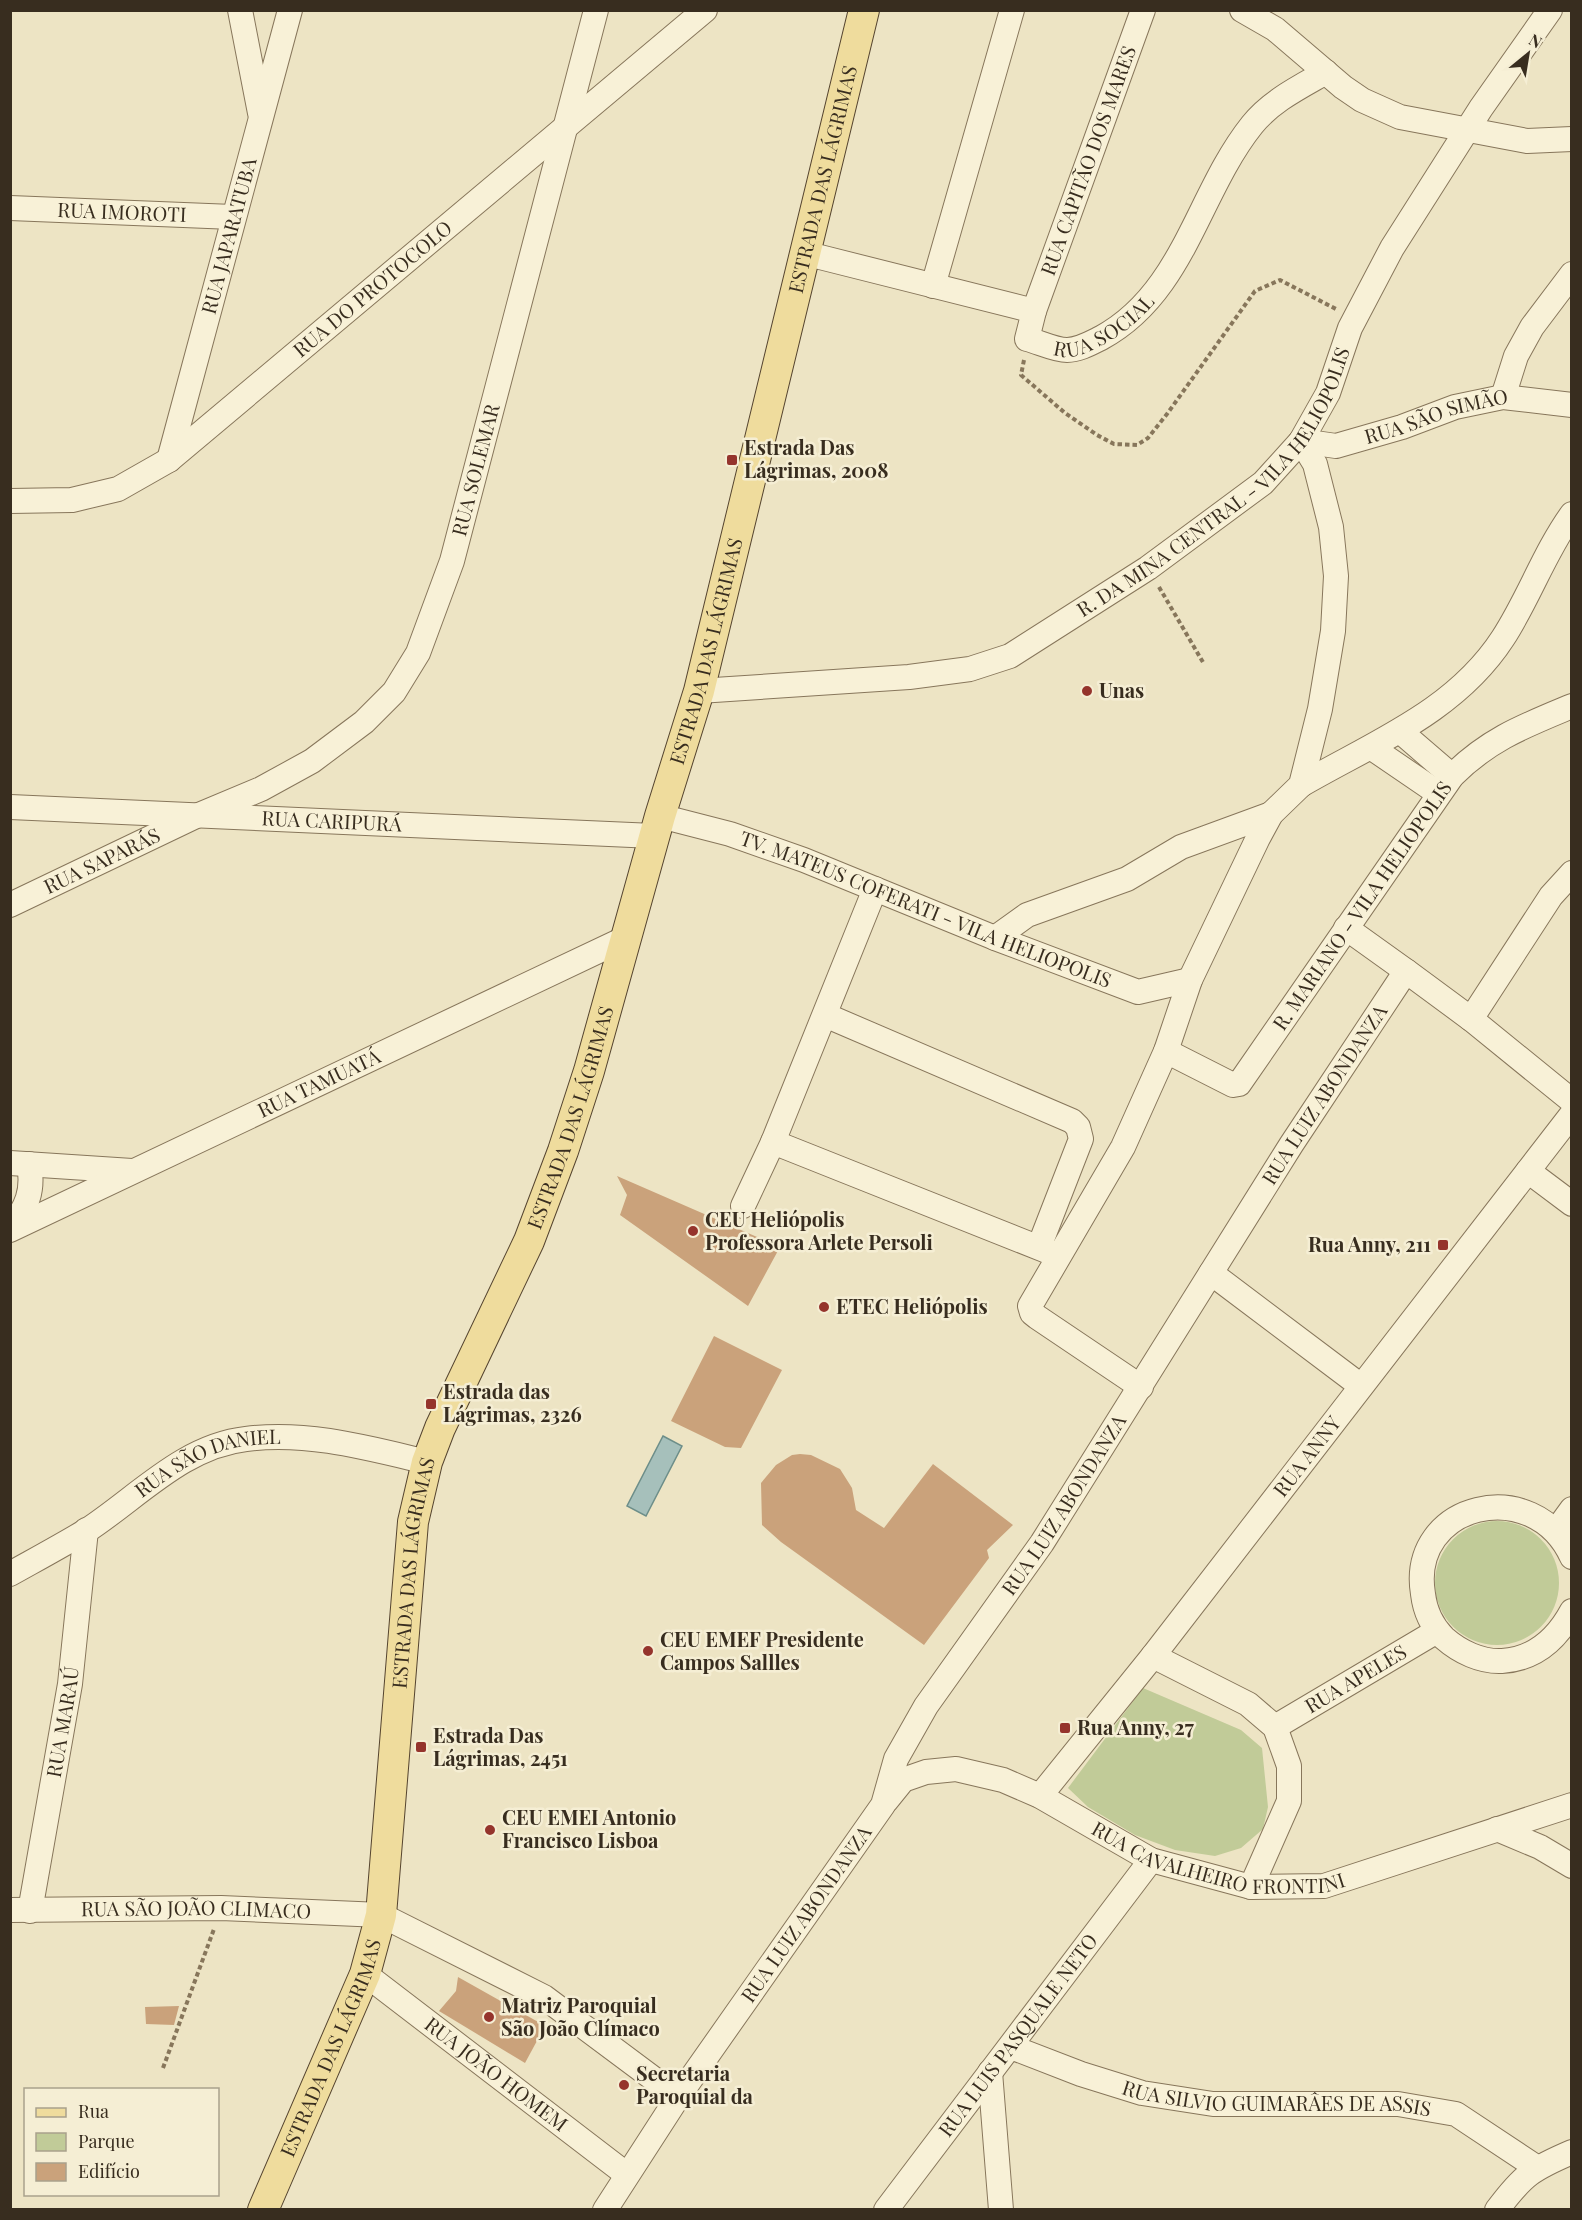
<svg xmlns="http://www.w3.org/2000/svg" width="1582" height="2220" viewBox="0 0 1582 2220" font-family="'Playfair Display',serif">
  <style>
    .green { fill: #c1cb98 }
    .water { fill: #a6c0bb; stroke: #6d8e89; stroke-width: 1.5 }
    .building { fill: #caa27b }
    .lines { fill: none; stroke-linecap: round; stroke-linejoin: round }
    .minor-casing { stroke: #87765b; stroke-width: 26 }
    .major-casing { stroke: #55442f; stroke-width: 32 }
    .path { stroke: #87765b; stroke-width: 4; stroke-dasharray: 4.5 3; stroke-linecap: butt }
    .minor { stroke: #f8f1d7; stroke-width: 24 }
    .major { stroke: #efdc9d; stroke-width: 30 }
    .poi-dot { fill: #95342c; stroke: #f5eed4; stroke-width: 2 }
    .labels { text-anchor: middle; stroke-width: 5; stroke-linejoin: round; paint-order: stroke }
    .street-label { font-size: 20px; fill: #382d1f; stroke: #f5eed4 }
    .poi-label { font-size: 20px; font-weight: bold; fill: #382d1f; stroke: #f5eed4; text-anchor: start }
  </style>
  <rect width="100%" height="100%" fill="#ede4c4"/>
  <path class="green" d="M1435 1583a62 62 0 1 1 124 0a62 62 0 1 1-124 0Z
    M1143,1688l98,42 21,18 6,59 -5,22 -22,19 -26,8 -40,-6 -40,-15 -47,-28 -20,-19z"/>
  <path class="water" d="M663,1436l19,10 -36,70 -19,-10z"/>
  <path class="building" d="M617,1176l163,71 -32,59 -128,-91 7,-20z
    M714,1336l68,34 -41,78 -16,-1 -54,-26z
    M800,1454l11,1 29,14 12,19 4,22 28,18 49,-64 80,61 -26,25 2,8 -65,87 -143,-103 -19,-17 -1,-42 15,-18 16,-10z
    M458,1977l82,46 -2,16 -13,24 -86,-52 17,-20z
    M179,2006l-5,19 -28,-1 -1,-17z"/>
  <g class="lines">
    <defs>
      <g id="minor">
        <path d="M240,10l20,103"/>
        <path d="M1242,10l33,19 68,58 19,13 38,17 127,24 45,-2"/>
        <path id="s1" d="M10,208l223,9"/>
        <path id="s2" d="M804,253l230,58 -7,28c12,3 28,11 40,11 12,0 24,-7 34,-12 83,-45 96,-144 151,-213 19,-24 48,-38 74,-53"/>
        <path d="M933,286l79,-276"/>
        <path id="s3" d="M1034,311l109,-301"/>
        <path d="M1503,397l13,-41 16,-29 40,-53"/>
        <path id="s4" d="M1301,441l35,5 66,-19 53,-20 48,-10 69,8"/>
        <path id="s5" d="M169,460l121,-450"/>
        <path id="s6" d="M10,501l62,-1 46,-11 51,-29 536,-450"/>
        <path id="s7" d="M699,691l210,-14 61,-8 40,-13 138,-88 115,-85 38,-42 27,-48 22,-65 42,-80 89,-140 69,-98"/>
        <path d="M1401,732l51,44"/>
        <path d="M1372,748l66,45"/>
        <path d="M1301,785c72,-42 154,-73 202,-147 26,-40 41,-85 69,-124"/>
        <path id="s8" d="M10,807l644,29"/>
        <path id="s9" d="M660,816l70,18 74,26 191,78 143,54 52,-12"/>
        <path id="s10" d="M10,905l184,-88 67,-28 51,-28 52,-39 30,-30 24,-39 34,-92 144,-551"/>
        <path d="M1346,928l60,43"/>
        <path d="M995,938l32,-23 100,-36 54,-32 90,-33"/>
        <path d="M825,1015l247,106 6,6 3,12 -42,108"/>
        <path d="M1471,1019l80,-123 21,-23"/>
        <path id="s11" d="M1166,1051l67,34 6,-1 213,-308c37,-37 72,-50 120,-70"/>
        <path d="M773,1142l279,111"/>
        <path d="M10,1163l122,8"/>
        <path d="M1528,1171l44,33"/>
        <path d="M743,1206l30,-64 102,-253"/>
        <path d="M10,1229c17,-22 24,-38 19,-65"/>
        <path id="s12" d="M10,1230l618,-293"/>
        <path d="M1211,1273l150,113"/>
        <path d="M1141,1387l-104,-70 -5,-4 -2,-7 93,-159 43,-96 24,-71 68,-142 13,-24 30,-29 19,-76 13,-78 3,-55 -5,-49 -16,-63 -14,-23"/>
        <path d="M1556,1531l16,-22"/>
        <path d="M1572,1557c-38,-84 -164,-54 -149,37 2,17 9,32 21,44 16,14 37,24 58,23 33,-2 55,-22 70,-50"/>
        <path id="s13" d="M10,1574c25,-14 51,-28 76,-43 51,-33 97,-85 160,-92 61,-8 122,9 181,23"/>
        <path d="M1153,1656l95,48 27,23 14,39v35l-38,86"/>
        <path id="s14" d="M1275,1727l162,-96"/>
        <path id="s15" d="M1040,1796l113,-140 419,-542"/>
        <path id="s16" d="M886,1801l17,-21 23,-8 30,-3 47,11 37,16 111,64 100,27 73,-1 248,-81"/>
        <path d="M1497,1829l43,18 32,19"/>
        <path id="s17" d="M10,1910l211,-2 160,7 163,82 134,100"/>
        <path id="s18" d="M30,1911l40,-227 16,-154"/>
        <path id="s19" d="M365,1974l261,200"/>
        <path id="s20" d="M1011,2047l70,27 61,19 71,11h185l58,10 80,53"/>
        <path d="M990,2072l11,138"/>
        <path id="s21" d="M605,2210l73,-113 205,-292 13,-46 30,-53 116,-163 249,-398 115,-174 65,48 101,82"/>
        <path id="s22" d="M886,2210l265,-350"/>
        <path d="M1497,2210c26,-35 35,-41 75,-58"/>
      </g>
      <g id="major">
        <path id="s23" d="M263,2210l102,-236 16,-59 32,-393 14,-60 13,-34 89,-187 34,-90 26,-80 71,-255 39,-125 165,-681"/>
      </g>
    </defs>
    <use href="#minor" class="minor-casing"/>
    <use href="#major" class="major-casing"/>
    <path class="path" d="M1024,360l-3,15 44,38 32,22 17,9 23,1 11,-7 19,-24 88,-123 25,-11 56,29
      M1159,587l45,77
      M163,2068l51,-139"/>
    <use href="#minor" class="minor"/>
    <use href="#major" class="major"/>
  </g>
  <g class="poi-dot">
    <rect x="726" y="454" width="12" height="12" rx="3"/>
    <circle cx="1087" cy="691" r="6"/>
    <circle cx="693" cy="1231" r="6"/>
    <rect x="1437" y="1239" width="12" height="12" rx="3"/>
    <circle cx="824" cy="1307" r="6"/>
    <rect x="425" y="1398" width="12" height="12" rx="3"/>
    <circle cx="648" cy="1651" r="6"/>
    <rect x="1059" y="1722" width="12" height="12" rx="3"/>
    <rect x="415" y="1741" width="12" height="12" rx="3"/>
    <circle cx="490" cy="1830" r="6"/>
    <circle cx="489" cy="2017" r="6"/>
    <circle cx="624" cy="2085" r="6"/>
  </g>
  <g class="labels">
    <g class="street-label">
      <text dy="7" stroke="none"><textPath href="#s3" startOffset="160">RUA CAPITÃO DOS MARES</textPath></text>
      <text dy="7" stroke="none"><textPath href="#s23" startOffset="2120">ESTRADA DAS LÁGRIMAS</textPath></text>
      <text dy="7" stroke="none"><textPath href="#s1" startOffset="112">RUA IMOROTI</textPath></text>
      <text dy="7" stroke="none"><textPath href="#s5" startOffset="232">RUA JAPARATUBA</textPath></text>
      <text dy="7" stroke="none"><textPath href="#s6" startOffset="434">RUA DO PROTOCOLO</textPath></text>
      <text dy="7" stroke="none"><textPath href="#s2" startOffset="351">RUA SOCIAL</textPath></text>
      <text dy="7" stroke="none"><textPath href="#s4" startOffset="140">RUA SÃO SIMÃO</textPath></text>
      <text dy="7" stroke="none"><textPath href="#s10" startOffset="680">RUA SOLEMAR</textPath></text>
      <text dy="7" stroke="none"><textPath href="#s7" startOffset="588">R. DA MINA CENTRAL - VILA HELIOPOLIS</textPath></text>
      <text dy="7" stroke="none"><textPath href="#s23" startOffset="1634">ESTRADA DAS LÁGRIMAS</textPath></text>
      <text dy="7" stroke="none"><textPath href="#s8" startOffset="322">RUA CARIPURÁ</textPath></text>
      <text dy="7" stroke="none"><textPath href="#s10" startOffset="102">RUA SAPARÁS</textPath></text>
      <text dy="7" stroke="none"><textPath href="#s11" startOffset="298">R. MARIANO - VILA HELIOPOLIS</textPath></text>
      <text dy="7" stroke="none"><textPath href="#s9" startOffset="282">TV. MATEUS COFERATI - VILA HELIOPOLIS</textPath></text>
      <text dy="7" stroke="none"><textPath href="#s12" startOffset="342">RUA TAMUATÁ</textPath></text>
      <text dy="7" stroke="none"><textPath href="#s21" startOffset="1330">RUA LUIZ ABONDANZA</textPath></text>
      <text dy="7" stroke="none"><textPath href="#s23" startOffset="1148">ESTRADA DAS LÁGRIMAS</textPath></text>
      <text dy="7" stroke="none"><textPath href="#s15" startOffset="432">RUA ANNY</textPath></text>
      <text dy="7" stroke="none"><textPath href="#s13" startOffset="230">RUA SÃO DANIEL</textPath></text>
      <text dy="7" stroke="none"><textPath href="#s21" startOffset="844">RUA LUIZ ABONDANZA</textPath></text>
      <text dy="7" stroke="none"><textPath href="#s23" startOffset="662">ESTRADA DAS LÁGRIMAS</textPath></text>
      <text dy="7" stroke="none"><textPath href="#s14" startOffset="94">RUA APELES</textPath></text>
      <text dy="7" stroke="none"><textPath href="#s18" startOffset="192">RUA MARAÚ</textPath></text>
      <text dy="7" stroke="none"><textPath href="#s16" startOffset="364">RUA CAVALHEIRO FRONTINI</textPath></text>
      <text dy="7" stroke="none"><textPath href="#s17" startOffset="186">RUA SÃO JOÃO CLIMACO</textPath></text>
      <text dy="7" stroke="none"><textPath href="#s21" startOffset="358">RUA LUIZ ABONDANZA</textPath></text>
      <text dy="7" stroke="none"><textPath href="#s22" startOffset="219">RUA LUIS PASQUALE NETO</textPath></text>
      <text dy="7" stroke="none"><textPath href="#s23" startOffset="176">ESTRADA DAS LÁGRIMAS</textPath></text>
      <text dy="7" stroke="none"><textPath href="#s19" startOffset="165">RUA JOÃO HOMEM</textPath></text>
      <text dy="7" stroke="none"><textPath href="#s20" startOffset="274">RUA SILVIO GUIMARÂES DE ASSIS</textPath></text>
    </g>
    <g class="poi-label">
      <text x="744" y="455">Estrada Das<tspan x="744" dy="23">Lágrimas, 2008</tspan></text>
      <text x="1099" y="698">Unas</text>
      <text x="705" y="1227">CEU Heliópolis<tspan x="705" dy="23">Professora Arlete Persoli</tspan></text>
      <text x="1431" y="1252" text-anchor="end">Rua Anny, 211</text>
      <text x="836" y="1314">ETEC Heliópolis</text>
      <text x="443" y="1399">Estrada das<tspan x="443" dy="23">Lágrimas, 2326</tspan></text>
      <text x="660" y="1647">CEU EMEF Presidente<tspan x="660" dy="23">Campos Sallles</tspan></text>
      <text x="1077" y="1735">Rua Anny, 27</text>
      <text x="433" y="1743">Estrada Das<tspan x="433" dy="23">Lágrimas, 2451</tspan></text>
      <text x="502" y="1825">CEU EMEI Antonio<tspan x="502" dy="23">Francisco Lisboa</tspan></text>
      <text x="501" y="2013">Matriz Paroquial<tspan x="501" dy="23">São João Clímaco</tspan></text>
      <text x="636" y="2081">Secretaria<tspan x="636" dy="23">Paroquial da</tspan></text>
    </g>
  </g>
  <rect width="1582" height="2220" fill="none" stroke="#382d1f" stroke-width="24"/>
  <rect x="24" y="2088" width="195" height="108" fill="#f5eed4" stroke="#a9a18c" stroke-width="1.5"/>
  <rect x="36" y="2108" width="30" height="9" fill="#efdc9d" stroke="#a9a18c" stroke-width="1.5"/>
  <text x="78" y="2118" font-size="18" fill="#382d1f">Rua</text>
  <rect x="36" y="2133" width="30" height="18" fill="#c1cb98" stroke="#a9a18c" stroke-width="1.5"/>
  <text x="78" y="2148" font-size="18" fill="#382d1f">Parque</text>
  <rect x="36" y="2163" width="30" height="18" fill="#caa27b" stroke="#a9a18c" stroke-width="1.5"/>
  <text x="78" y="2178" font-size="18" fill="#382d1f">Edifício</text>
  <g transform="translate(1528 54) rotate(30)" stroke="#f5eed4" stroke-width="4.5" paint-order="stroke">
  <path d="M0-4.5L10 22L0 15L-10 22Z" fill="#382d1f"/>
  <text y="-9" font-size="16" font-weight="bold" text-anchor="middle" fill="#382d1f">N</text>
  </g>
</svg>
